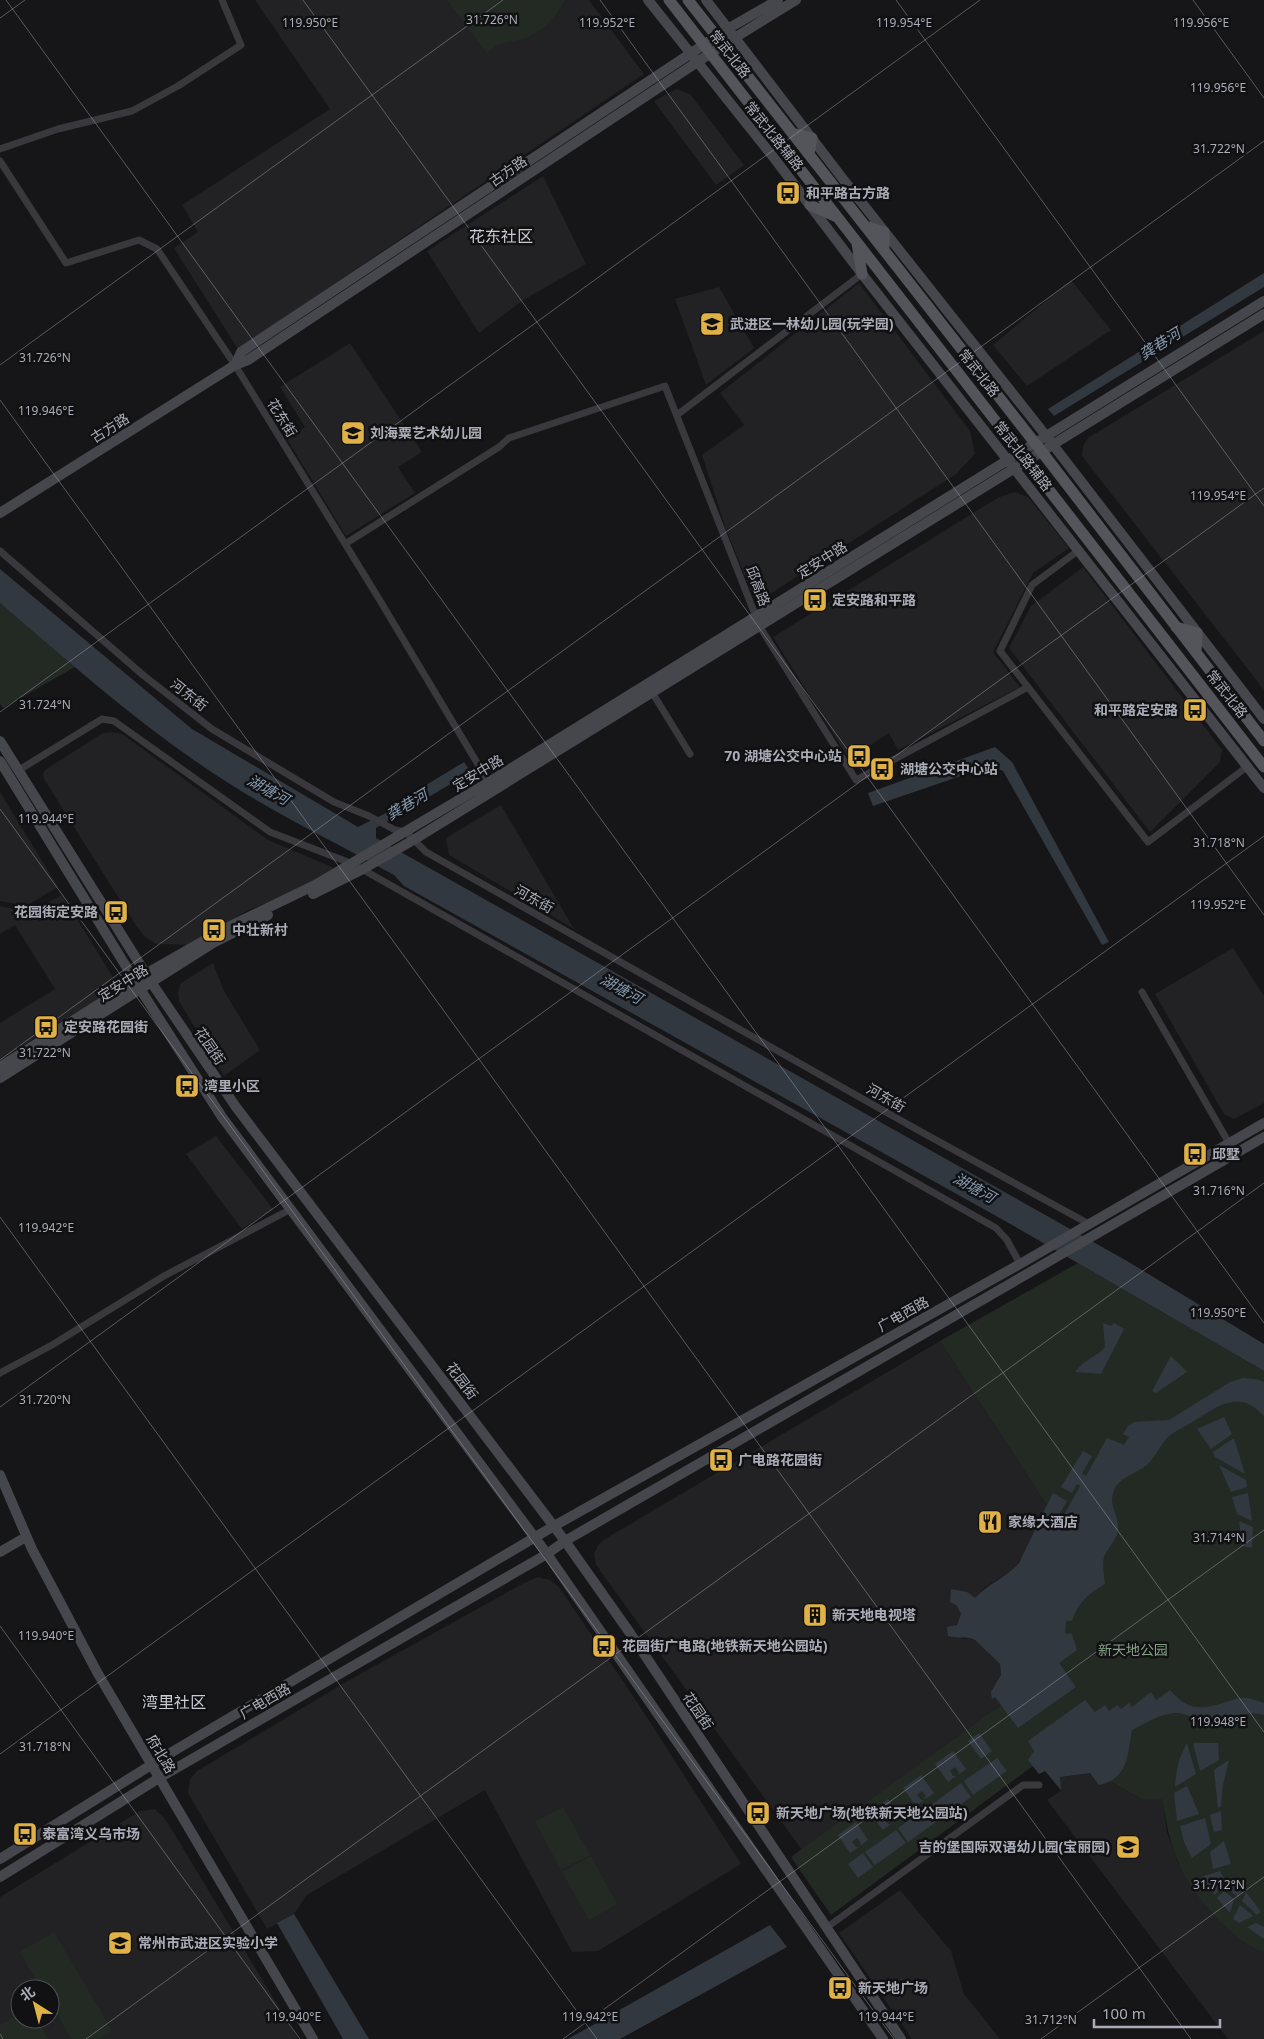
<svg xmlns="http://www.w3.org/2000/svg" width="1264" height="2039" viewBox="0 0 1264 2039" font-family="'Noto Sans','Noto Sans SC',sans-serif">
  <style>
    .built { fill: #222225; fill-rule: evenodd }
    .green { fill: #232a24 }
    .water { fill: #313840 }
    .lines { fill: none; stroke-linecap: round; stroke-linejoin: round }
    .street { stroke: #38383d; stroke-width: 7 }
    .secondary { stroke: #46474c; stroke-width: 10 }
    .primary { stroke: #54555b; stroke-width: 11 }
    .ticks { fill: none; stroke: #aaadb7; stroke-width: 1; stroke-opacity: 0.45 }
    .labels { text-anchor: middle; stroke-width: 5; stroke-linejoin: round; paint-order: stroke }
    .street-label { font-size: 14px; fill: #aaadb7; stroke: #111113 }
    .poi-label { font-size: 14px; font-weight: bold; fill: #aaadb7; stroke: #111113; text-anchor: start }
    .park-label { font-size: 14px; fill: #83a085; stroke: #111113 }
    .water-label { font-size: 15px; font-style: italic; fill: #8499ae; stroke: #111113 }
    .quarter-label { font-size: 16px; fill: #caccd3; stroke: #111113 }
    .ticks-label { font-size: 12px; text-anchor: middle; fill: #aaadb7; stroke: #111113; stroke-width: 5; stroke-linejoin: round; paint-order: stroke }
  </style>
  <rect width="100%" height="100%" fill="#161618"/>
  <path class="built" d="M255,0h334l55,74 -406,275 -64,-101 24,-16 -16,-27 148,-96z
    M676,89l14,5 54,71 -28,20 -62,-84z
    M543,176l43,88 -61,35 -46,34 -52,-82z
    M1071,280l40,50 -84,56 -34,-41z
    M859,283l111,148 5,23 -19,20 -200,129 -30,-74 -24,-74 42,-30 -24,-32z
    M719,287l35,61 -48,37 -31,-86z
    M1264,331v359l-182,-234 1,-10 5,-8z
    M350,343l72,109 -24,15 17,26 -69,43 -59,-97 18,-12 -25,-40z
    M1015,492l13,5 41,51 -36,25 -40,79 27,35 -122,63 -9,-17 -40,26 -76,-122 226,-140z
    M1083,567l139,183 -2,12 -70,70 -141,-184 22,-42z
    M113,732l9,2 146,106 64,27v5l-36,20 -48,18 -60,35 -32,-1 -12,-8 -9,-12 -91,-145 -1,-5 2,-4 58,-37z
    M0,792l58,95 -32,19 -26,-5z
    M501,805l73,124 -125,-74 -3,-17z
    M62,895l51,82 -4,15 -109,68v-37l55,-34 -40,-64 -15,9v-28l30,6z
    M1233,948l31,48v107l-30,16 -10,-5 -69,-120z
    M213,963l11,28 36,59 -36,26 -45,-75 -1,-9 3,-9z
    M216,1136l57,73 -31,20 -56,-75z
    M940,1341l106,163 -23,51 -9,14 -30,19 -9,10 -14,-7 -10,-1 -1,12 7,4 4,8 -2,8 -6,5 10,12 8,-1 4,2 25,24 1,11 -9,24 3,-2 6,8 -199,145 -206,-285 -2,-11 4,-9 7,-6z
    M538,1577l12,3 9,7 78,115 104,162 -143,87 -26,1 -87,-162 -178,105 -13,19 -27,15 -79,-136 2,-14 7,-8 147,-88 178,-99z
    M1090,1773l22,9 29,17 21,-1 5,34 11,31 14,23 19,26 26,24 27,16v87h-36l-181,-239 14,-9 -1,-14z
    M155,1809l11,11 132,219h-298v-142l140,-86zM20,1989h30v30h-30z
    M900,1890l51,61 13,43 36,45h-88l-73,-106z"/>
  <path class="green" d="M447,0h118c-11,20 -24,34 -47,40 -17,4 -17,1 -31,13z
    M0,603l75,64 -72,41 -3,-4z
    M1078,1263l186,108v581c-34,-12 -72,-58 -86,-90 -9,-21 -12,-42 -16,-63h-21l-29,-17 -13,3 -9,-12 -30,4 1,13 -16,-19 -6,3 -6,-8 -202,149 -40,-58 210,-152 -6,-8 -3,2 -1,-7 10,-17 5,-100 13,-12 27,-59 -106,-163z
    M563,1807l27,48 -29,15 -26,-48z
    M591,1856l26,48 -28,16 -27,-48z
    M54,1932l58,99 -14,8h-26l-22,-36v-14h-8l-22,-37z
    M20,2014v5h17l11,20h-48v-14z"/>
  <path class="water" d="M1264,273v14l-210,129 -6,-7z
    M0,569l192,160 166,98 28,-14 12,-11 66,-40 7,10 -95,56v10l751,423 137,83v27l-250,-145 -610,-340 -10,-11c-60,-34 -123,-63 -181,-102 -76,-50 -144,-111 -213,-170z
    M995,747l17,15 97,180 -7,3 -99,-174 -13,-5 -117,40 -5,-13z
    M1103,1323l8,3 3,-3 10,6 -23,45 -26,-2c9,-13 21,-14 30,-25z
    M1171,1356l16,16 -31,21 -4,-2z
    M1243,1378l13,1 8,3v34c-25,-27 -44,-11 -70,5 -8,5 -19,10 -26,16 -8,8 -12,19 -20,27 -11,10 -31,13 -35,29 -4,12 5,22 5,33 1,13 -10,20 -14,31 -2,8 0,18 1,27 -16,9 -27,18 -33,37h-6l-1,12 7,1 5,16 -18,13 17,24 -58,41 -23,-31 -3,2 -1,-7 10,-17 -1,-11 -25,-24c-7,-4 -18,-1 -27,-4l-1,-9 10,-2 4,-11 -4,-8 -7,-4 1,-13 16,3 8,6c13,-15 32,-21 44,-35l34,-70 14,8 -12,21 4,2 21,-38 -3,-2 -5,9 -11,-6 22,-36 9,5 -10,18 4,2 21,-38 17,7 5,-8 -6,-3 5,-8 6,-4 35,-2 61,-38z
    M1224,1417l8,17 -21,15 -14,-20z
    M1234,1438l11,36 -30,-17 -2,-5z
    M1219,1465l27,15 1,7 -16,5z
    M1248,1493l4,28 -15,-7 -5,-17z
    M1239,1521l14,6 -1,21 -10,-2z
    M1170,1690c18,21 31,20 56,12 4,-1 10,-4 15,-4 7,-1 16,3 23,5v12c-11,-3 -23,-1 -34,4 -7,3 -12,9 -21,9 -7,-1 -11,-7 -16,-10 -21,-13 -42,3 -61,12 -5,26 -3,48 -33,55l-9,-12 -30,4 1,13 -16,-19 -6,3 -11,-14 6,-9 -6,-10 57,-41 10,12 10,-7 4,6 8,-6 4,4 8,-6 3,4 19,-15 5,8z
    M979,1733l13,18 -11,8 -13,-18z
    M1187,1743l9,31 -21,13c1,-17 4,-30 12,-44z
    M1193,1743h25l1,17 -19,11z
    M953,1751l13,18 -8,6 1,-3 -4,-5 -5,4 3,5h3l-8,6 -13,-18z
    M997,1758l10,13 -34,24 -9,-14z
    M1229,1760l-6,25 -2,21 -3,2 -4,-38z
    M921,1775l13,18 -9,6 -1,-1 2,-2 -4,-5 -5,4 4,5h3l-8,6 -13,-18z
    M961,1783l10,14 -30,22 -10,-14z
    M1187,1786l12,28 -22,7 -3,-28z
    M888,1799l13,18 -8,6v-3l-3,-5 -5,3 3,6h3l-8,6 -13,-18z
    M929,1806l10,14 -31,22 -10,-14z
    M1221,1811l1,19 -8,2 -4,-17z
    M1205,1818l6,26 -19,14 -8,-16 -4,-16z
    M856,1822l12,18 -8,6 1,-3 -4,-5 -5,4 4,5h3l-9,6 -12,-18z
    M896,1830l10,13 -31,22 -10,-13z
    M1224,1841l7,23 -18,5 -3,-17z
    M863,1853l10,14 -15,11 -10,-14z
    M1220,1871l6,12 -11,12 -14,-18z
    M1237,1878l6,9 -5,10 -11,-9z
    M1224,1891l10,8 -4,14 -13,-15z
    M1246,1892l15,20 -4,3 -15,-14z
    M1240,1905l13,11 -14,7 -6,-4z
    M294,1914l75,125h-26l-66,-116z
    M1256,1923l8,4v12l-17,-12z
    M770,1925l17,22 -167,92h-52z"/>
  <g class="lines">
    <path class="street" d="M0,149l58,-20 74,-18 46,-25 63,-41 -19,-45
      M0,161l66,102 73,-23 18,9 78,116 141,229 115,192
      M677,415l185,-141
      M345,544l154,-97 10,-9 156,-52 95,241 96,153 172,-93
      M1079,550l-47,35 -32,66 148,191 100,-76
      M0,551l143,124 69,54 122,73 35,14 26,14 11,2 20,20 490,277 173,95
      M650,689l40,65
      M19,770l83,-51 12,2 156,111 83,32 643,364 11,12 13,24
      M1142,992l87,151
      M0,1373l52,-28 112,-69 127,-67
      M826,1928l197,-143h16"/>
    <path class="secondary" d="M648,0l126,158 88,116 402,514
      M706,0l137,179 204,258 217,282
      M235,365l6,-13 488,-324 49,-28
      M0,513l235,-148 13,-5 475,-315 73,-45
      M0,741l151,241 85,125 329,434 65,92 271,406
      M0,761l135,220 87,136 325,437 336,485
      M313,894l50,-25 52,-30 849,-525
      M0,1067l154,-98 72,-41 89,-43 174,-103 775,-481
      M0,1078l213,-135 55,-28
      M0,1475l32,74 65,123 216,367
      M0,1552l26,-15
      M0,1859l172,-107 382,-226 466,-262 244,-141
      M0,1877l159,-99 388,-224 18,-13 699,-404"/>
    <path class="primary" d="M669,0l595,767
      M688,0l354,452 222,289
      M792,133l20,5 -3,16
      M810,205l27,12
      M865,226l19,6v18
      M857,243l5,31
      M1176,627l21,6 -1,19"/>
  </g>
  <path class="ticks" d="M6,0l1258,1732M303,0l961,1323M600,0l664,915M896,0l368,506M1193,0l71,98M0,18l25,-18M0,365l503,-365M0,400l1191,1639M0,712l980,-712M0,809l894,1230M0,1060l1264,-919M0,1217l597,822M0,1407l1264,-919M0,1626l300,413M0,1754l1264,-918M0,2034l3,5M86,2039l1178,-856M563,2039l701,-509M1041,2039l223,-162"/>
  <defs>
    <symbol id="bus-square" viewBox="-11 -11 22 22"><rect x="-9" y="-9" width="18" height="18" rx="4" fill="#e0b146" stroke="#111113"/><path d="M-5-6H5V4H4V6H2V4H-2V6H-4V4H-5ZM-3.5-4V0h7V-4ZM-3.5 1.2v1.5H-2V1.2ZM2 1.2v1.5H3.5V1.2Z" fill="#111"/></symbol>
    <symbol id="school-square" viewBox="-11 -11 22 22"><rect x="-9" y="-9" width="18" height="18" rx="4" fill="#e0b146" stroke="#111113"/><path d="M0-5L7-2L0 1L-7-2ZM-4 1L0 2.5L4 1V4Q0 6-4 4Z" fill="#111"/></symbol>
    <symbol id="restaurant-square" viewBox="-11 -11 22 22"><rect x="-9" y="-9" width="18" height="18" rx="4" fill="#e0b146" stroke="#111113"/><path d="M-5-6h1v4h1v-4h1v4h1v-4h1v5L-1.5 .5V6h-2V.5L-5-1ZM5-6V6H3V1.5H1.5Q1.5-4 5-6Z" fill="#111"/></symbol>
    <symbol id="building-square" viewBox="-11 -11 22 22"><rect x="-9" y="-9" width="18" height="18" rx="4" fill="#e0b146" stroke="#111113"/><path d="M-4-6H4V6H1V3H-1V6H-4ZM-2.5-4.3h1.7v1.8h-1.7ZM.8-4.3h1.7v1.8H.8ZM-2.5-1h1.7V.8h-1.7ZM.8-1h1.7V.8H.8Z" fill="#111"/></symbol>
  </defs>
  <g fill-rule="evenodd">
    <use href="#bus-square" x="774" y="179" width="28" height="28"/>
    <use href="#school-square" x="698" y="310" width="28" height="28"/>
    <use href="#school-square" x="339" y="419" width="28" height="28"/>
    <use href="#bus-square" x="801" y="586" width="28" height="28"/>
    <use href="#bus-square" x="1181" y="696" width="28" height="28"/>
    <use href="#bus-square" x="845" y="742" width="28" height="28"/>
    <use href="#bus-square" x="868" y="755" width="28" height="28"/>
    <use href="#bus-square" x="102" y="898" width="28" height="28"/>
    <use href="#bus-square" x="200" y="916" width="28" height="28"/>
    <use href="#bus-square" x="32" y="1013" width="28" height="28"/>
    <use href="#bus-square" x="173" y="1072" width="28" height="28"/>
    <use href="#bus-square" x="1181" y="1140" width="28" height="28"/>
    <use href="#bus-square" x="707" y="1446" width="28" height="28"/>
    <use href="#restaurant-square" x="976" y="1508" width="28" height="28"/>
    <use href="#building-square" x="801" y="1601" width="28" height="28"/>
    <use href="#bus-square" x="590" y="1632" width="28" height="28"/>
    <use href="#bus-square" x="744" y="1799" width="28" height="28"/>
    <use href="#bus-square" x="11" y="1820" width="28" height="28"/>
    <use href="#school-square" x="1114" y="1833" width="28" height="28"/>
    <use href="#school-square" x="106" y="1929" width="28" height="28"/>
    <use href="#bus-square" x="826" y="1974" width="28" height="28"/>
  </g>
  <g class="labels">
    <g class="street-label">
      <text transform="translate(730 54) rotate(52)" y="5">常武北路</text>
      <text transform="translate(774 136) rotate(51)" y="5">常武北路辅路</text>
      <text transform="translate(508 171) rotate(-34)" y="5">古方路</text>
      <text transform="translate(979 373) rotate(52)" y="5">常武北路</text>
      <text transform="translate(282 418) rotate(58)" y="5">花东街</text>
      <text transform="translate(110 428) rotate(-32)" y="5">古方路</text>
      <text transform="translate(1023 456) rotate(52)" y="5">常武北路辅路</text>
      <text transform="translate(822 560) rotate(-32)" y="5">定安中路</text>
      <text transform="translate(758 586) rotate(69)" y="5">邱高路</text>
      <text transform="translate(1227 694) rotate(52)" y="5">常武北路</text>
      <text transform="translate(189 695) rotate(38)" y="5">河东街</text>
      <text transform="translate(478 773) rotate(-31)" y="5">定安中路</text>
      <text transform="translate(534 899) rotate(29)" y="5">河东街</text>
      <text transform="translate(123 983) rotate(-32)" y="5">定安中路</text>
      <text transform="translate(210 1046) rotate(56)" y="5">花园街</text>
      <text transform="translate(886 1098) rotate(30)" y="5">河东街</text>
      <text transform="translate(903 1314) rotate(-29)" y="5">广电西路</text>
      <text transform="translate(462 1381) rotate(53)" y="5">花园街</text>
      <text transform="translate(265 1701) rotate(-30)" y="5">广电西路</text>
      <text transform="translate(698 1711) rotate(56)" y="5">花园街</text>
      <text transform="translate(161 1754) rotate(59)" y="5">府北路</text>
    </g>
    <g class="poi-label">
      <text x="806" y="198">和平路古方路</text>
      <text x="730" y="329">武进区一林幼儿园(玩学园)</text>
      <text x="370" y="438">刘海粟艺术幼儿园</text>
      <text x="832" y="605">定安路和平路</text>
      <text x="1178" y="715" text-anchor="end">和平路定安路</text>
      <text x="842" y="761" text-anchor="end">70 湖塘公交中心站</text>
      <text x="900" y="774">湖塘公交中心站</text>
      <text x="98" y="917" text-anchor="end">花园街定安路</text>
      <text x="232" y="935">中壮新村</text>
      <text x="64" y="1032">定安路花园街</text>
      <text x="204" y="1091">湾里小区</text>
      <text x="1212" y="1159">邱墅</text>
      <text x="738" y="1465">广电路花园街</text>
      <text x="1008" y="1527">家缘大酒店</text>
      <text x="832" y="1620">新天地电视塔</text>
      <text x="622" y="1651">花园街广电路(地铁新天地公园站)</text>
      <text x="776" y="1818">新天地广场(地铁新天地公园站)</text>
      <text x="42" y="1839">泰富湾义乌市场</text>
      <text x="1110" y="1852" text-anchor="end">吉的堡国际双语幼儿园(宝丽园)</text>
      <text x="138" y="1948">常州市武进区实验小学</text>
      <text x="858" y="1993">新天地广场</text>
    </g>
    <g class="park-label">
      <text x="1133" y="1655">新天地公园</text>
    </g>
    <g class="water-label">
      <text transform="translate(1160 344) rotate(-32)" y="5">龚巷河</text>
      <text transform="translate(268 790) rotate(29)" y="5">湖塘河</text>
      <text transform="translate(407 805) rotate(-31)" y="5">龚巷河</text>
      <text transform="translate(621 989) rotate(29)" y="5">湖塘河</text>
      <text transform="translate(974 1188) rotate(29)" y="5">湖塘河</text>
    </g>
    <g class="quarter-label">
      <text x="501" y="242">花东社区</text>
      <text x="174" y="1708">湾里社区</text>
    </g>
  </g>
  <g class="ticks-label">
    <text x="492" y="24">31.726°N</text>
    <text x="1201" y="27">119.956°E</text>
    <text x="310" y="27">119.950°E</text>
    <text x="607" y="27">119.952°E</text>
    <text x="904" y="27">119.954°E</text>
    <text x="1218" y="92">119.956°E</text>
    <text x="1219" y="153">31.722°N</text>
    <text x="45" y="362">31.726°N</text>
    <text x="46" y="415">119.946°E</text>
    <text x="1218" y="500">119.954°E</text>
    <text x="45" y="709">31.724°N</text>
    <text x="46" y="823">119.944°E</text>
    <text x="1219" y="847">31.718°N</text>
    <text x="1218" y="909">119.952°E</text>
    <text x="45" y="1057">31.722°N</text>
    <text x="1219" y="1195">31.716°N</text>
    <text x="46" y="1232">119.942°E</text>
    <text x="1218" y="1317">119.950°E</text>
    <text x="45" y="1404">31.720°N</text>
    <text x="1219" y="1542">31.714°N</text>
    <text x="46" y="1640">119.940°E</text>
    <text x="1218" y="1726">119.948°E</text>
    <text x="45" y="1751">31.718°N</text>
    <text x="1219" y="1889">31.712°N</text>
    <text x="293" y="2021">119.940°E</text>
    <text x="590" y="2021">119.942°E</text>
    <text x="886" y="2021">119.944°E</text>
    <text x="1051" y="2024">31.712°N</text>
  </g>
  <g transform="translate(35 2004) rotate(324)"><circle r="24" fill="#111113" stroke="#4e4f55"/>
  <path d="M0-4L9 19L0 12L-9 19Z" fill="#e0b146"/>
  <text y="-8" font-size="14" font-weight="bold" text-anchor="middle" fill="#aaadb7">北</text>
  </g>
  <path d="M1094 2019v8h126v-8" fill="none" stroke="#aaadb7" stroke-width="2.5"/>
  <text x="1102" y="2019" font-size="15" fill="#aaadb7" stroke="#111113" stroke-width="4" paint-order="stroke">100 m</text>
</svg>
